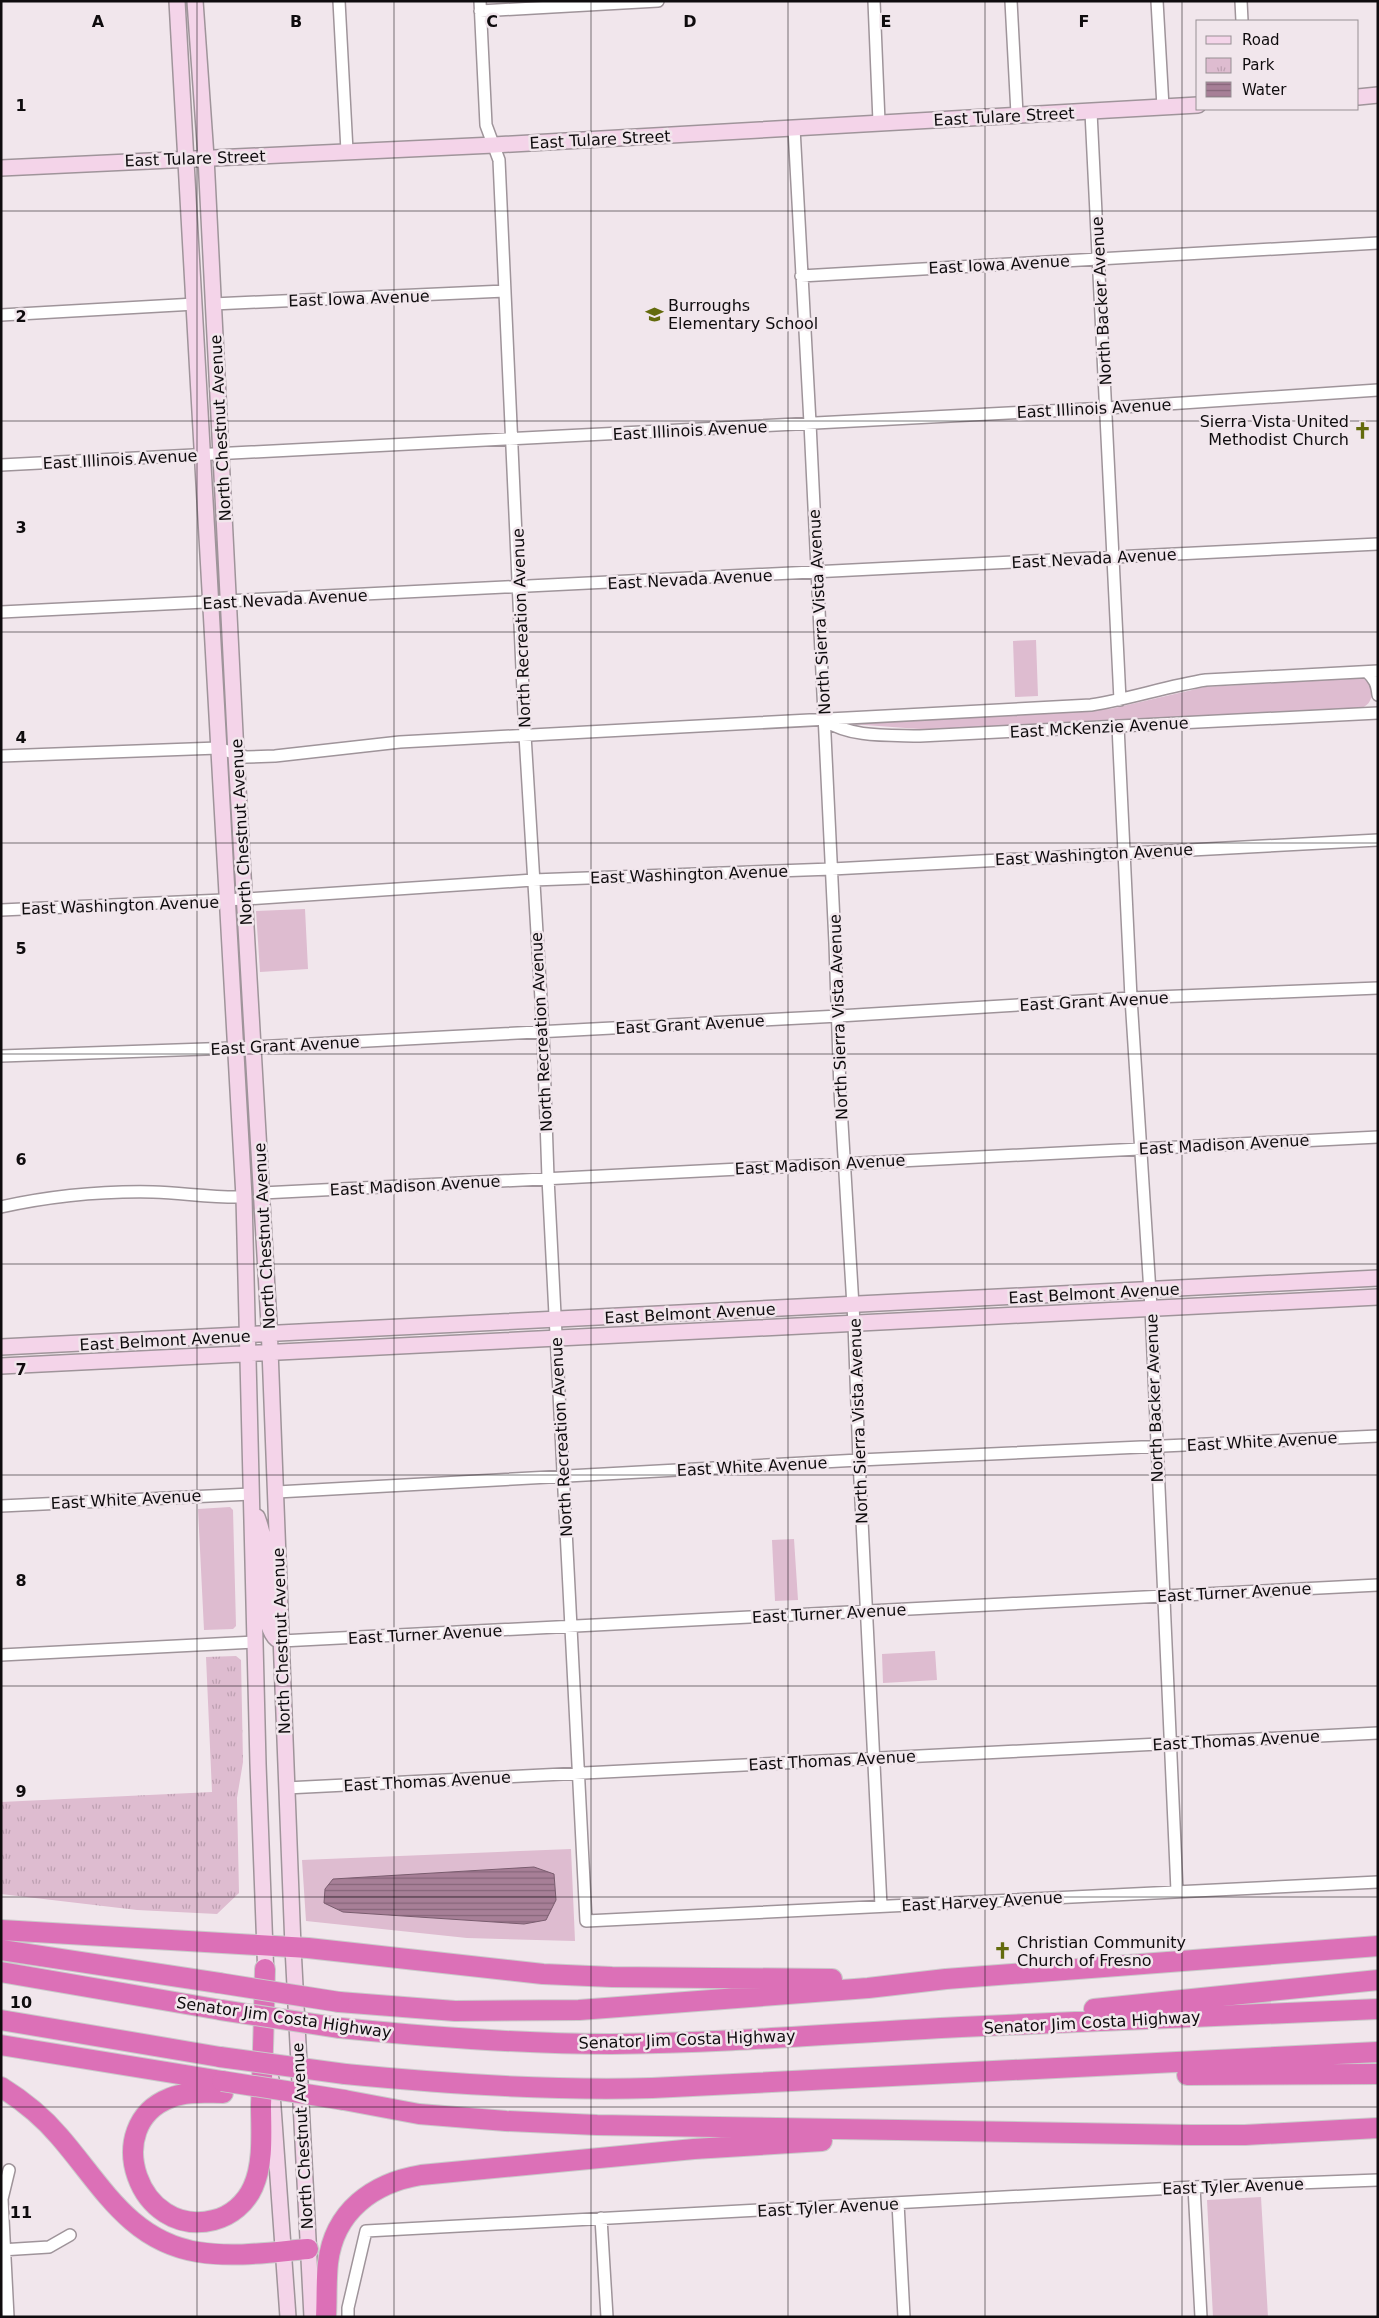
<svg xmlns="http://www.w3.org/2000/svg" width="1379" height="2318" viewBox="0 0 1379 2318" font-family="'DejaVu Sans',sans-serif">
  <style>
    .green { fill: #debcd0 }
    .park { fill: url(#park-tufts) }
    .water { fill: url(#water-rules); stroke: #795c6e }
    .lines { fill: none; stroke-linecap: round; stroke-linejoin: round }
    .street-casing { stroke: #9f949a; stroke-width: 14 }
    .secondary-casing { stroke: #9f949a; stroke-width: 18 }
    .highway-casing { stroke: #cacaca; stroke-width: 22 }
    .street { stroke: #fff; stroke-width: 11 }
    .secondary { stroke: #f4d4e9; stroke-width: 15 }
    .highway { stroke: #dc70b7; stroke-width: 20 }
    .highway-bridge-casing { stroke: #cacaca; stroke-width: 22; stroke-linecap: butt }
    .highway-bridge { stroke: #dc70b7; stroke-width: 20 }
    .grid { fill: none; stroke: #0f0c0e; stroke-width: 1; stroke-opacity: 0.55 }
    .labels { text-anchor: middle; stroke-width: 5; stroke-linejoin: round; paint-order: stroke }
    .street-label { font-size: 16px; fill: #0f0c0e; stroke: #f1e6ec }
    .poi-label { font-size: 16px; fill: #0f0c0e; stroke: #f1e6ec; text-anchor: start }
    .grid-label { font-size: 16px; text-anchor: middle; font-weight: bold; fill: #0f0c0e; stroke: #f1e6ec; stroke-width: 5; stroke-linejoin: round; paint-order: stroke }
  </style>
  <defs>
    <pattern id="park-tufts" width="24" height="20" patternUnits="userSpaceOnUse" patternTransform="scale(1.25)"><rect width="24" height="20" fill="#debcd0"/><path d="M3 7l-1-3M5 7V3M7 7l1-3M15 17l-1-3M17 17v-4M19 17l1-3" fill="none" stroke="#bda0b1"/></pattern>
    <pattern id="water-rules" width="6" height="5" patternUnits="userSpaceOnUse" patternTransform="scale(1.25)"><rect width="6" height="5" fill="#a77f97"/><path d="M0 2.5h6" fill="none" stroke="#86667a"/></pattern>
  </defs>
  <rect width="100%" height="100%" fill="#f1e6ec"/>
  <path class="green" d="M1036,640l2,56 -23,1 -2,-56z
    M1362,678l8,5c3,10 3,20 -8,25l-429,22 -95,-7 272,-14 95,-22z
    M305,909l3,60 -48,3 -4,-61z
    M230,1507l3,3 3,116 -3,3 -29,1 -6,-121z
    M794,1539l4,61 -23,1 -3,-61z
    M935,1651l2,29 -54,3 -1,-29z
    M571,1849l4,92 -108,-3 -161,-17 -4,-61z
    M1261,2197l7,120h-55l-6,-117z"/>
  <path class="park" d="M236,1656l5,4 2,102 -6,36 2,95 -22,21 -80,-4 -136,-16v-92l211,-10 -6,-135z"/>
  <path class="water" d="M534,1867l20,7 2,26 -10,20 -22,4 -181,-12 -19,-9 1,-14 8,-10z"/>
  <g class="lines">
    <defs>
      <path id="street" d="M339,1l8,150
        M480,1l6,124 13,35 26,575 18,297 5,146 38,743 792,-39
        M874,1l5,121
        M1011,1l6,113
        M1157,1l6,106
        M1241,1l1,20
        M480,11l178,-10
        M1091,112l29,588
        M794,128l16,295 25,520 5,147 14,233 5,137 22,446
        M801,276l577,-33
        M213,304l292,-13
        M1,315l194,-11
        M1,465l1106,-57 271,-18
        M1,612l1377,-68
        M1367,672c8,7 10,13 11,23
        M824,720c28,18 64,15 96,16l458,-23
        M1118,726l13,272 20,310 26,583
        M1,756l217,-8 28,9 29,-1 125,-14 691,-37c39,-6 76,-19 115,-25l172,-9
        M1,910l244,-11 288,-19 299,-11 546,-29
        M1,1056l234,-8 604,-32 292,-18 247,-10
        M262,1193l1116,-56
        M1,1207c50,-11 101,-16 152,-15 31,1 60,6 91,5
        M277,1492l582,-32 519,-24
        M1,1506l250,-12
        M281,1641l1097,-56
        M1,1655l254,-13
        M286,1788l1092,-55
        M1194,2187l7,130
        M898,2203l6,114
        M601,2218l6,99
        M1,2250l48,-3 21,-12
        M8,2317l-6,-118 7,-29
        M348,2317v-9l18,-77 828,-44 184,-7"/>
      <path id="secondary" d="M177,1l67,1196 14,567 8,214
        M195,1l11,156 30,597 33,570 24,623 19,370
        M1358,97l20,-2
        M1,168l493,-23 704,-40
        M1,1347l1377,-69
        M1,1366l1377,-69
        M257,1517c3,8 6,17 7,26 1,19 -5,94 17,98
        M271,2079l17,238"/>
      <path id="highway" d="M1,1930l307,18 235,26 69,3 220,2
        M1,1950l218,33
        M1,1972l220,38
        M339,2002l116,9 124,-1 289,-22 78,-9 432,-33
        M1094,2009l284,-29
        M1,2020l219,37
        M340,2028c91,9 180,16 271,16 117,-1 233,-11 350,-17 139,-7 278,-11 417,-18
        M1,2045l221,36
        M345,2074c102,10 204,17 307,14l726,-36
        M1187,2075l191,-1
        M1,2087c21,13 42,30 58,49 42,48 70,105 139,116 36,6 74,0 110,-3
        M223,2093c-17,0 -37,-2 -53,5 -70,27 -32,141 44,122 17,-4 32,-17 39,-33 11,-24 8,-57 8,-82 2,-46 3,-91 4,-136
        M344,2100l75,14 87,7 91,4 594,10h54l133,-7
        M326,2317c1,-18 0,-36 2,-54 6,-52 45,-80 93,-88l273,-26 128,-8"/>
    </defs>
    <use href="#street" class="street-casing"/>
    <use href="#secondary" class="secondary-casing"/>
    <use href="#highway" class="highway-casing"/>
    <use href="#street" class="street"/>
    <use href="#secondary" class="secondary"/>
    <use href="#highway" class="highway"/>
    <defs>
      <path id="highway-bridge" d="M219,1983l120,19
        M221,2010l119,18
        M220,2057l125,17
        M222,2081l122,19"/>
    </defs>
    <use href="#highway-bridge" class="highway-bridge-casing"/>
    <use href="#highway-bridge" class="highway-bridge"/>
  </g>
  <path class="grid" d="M197,1v2316M394,1v2316M591,1v2316M788,1v2316M985,1v2316M1182,1v2316M1,211h1377M1,421h1377M1,632h1377M1,843h1377M1,1054h1377M1,1264h1377M1,1475h1377M1,1686h1377M1,1897h1377M1,2107h1377"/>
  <defs>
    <symbol id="school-bare" viewBox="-9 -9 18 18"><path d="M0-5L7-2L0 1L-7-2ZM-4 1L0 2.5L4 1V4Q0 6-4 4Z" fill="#636a0c" stroke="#f1e6ec" stroke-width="2.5" paint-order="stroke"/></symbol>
    <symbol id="church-bare" viewBox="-9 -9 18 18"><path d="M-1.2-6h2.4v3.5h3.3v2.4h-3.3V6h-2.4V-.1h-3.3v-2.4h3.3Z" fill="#636a0c" stroke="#f1e6ec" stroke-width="2.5" paint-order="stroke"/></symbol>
  </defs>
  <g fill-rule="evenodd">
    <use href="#school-bare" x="642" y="302" width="25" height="25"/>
    <use href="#church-bare" x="1350" y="418" width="25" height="25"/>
    <use href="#church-bare" x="990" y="1938" width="25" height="25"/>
  </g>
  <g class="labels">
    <g class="street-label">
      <text transform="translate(1004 116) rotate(-3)" y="6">East Tulare Street</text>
      <text transform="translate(600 139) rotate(-3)" y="6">East Tulare Street</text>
      <text transform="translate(195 158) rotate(-2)" y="6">East Tulare Street</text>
      <text transform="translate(999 264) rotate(-3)" y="6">East Iowa Avenue</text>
      <text transform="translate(359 298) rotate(-2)" y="6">East Iowa Avenue</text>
      <text transform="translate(1101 301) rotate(-93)" y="6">North Backer Avenue</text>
      <text transform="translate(1094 408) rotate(-3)" y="6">East Illinois Avenue</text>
      <text transform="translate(220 428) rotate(-93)" y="6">North Chestnut Avenue</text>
      <text transform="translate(690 430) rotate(-3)" y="6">East Illinois Avenue</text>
      <text transform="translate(120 459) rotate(-3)" y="6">East Illinois Avenue</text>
      <text transform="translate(1094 558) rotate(-3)" y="6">East Nevada Avenue</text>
      <text transform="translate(690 579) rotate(-3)" y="6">East Nevada Avenue</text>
      <text transform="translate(285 599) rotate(-3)" y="6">East Nevada Avenue</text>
      <text transform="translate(819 612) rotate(-93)" y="6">North Sierra Vista Avenue</text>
      <text transform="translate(521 628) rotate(-92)" y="6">North Recreation Avenue</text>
      <text transform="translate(1099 727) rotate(-3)" y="6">East McKenzie Avenue</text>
      <text transform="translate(241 832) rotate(-93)" y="6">North Chestnut Avenue</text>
      <text transform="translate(1094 854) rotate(-3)" y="6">East Washington Avenue</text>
      <text transform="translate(689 874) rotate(-2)" y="6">East Washington Avenue</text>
      <text transform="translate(120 905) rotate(-2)" y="6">East Washington Avenue</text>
      <text transform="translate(1094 1001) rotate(-3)" y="6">East Grant Avenue</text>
      <text transform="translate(838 1017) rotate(-92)" y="6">North Sierra Vista Avenue</text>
      <text transform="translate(690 1024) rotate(-3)" y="6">East Grant Avenue</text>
      <text transform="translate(541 1032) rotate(-93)" y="6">North Recreation Avenue</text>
      <text transform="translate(285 1045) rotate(-3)" y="6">East Grant Avenue</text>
      <text transform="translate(1224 1144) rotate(-3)" y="6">East Madison Avenue</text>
      <text transform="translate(820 1164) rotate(-3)" y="6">East Madison Avenue</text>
      <text transform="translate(415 1185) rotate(-3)" y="6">East Madison Avenue</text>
      <text transform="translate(264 1236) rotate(-93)" y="6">North Chestnut Avenue</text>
      <text transform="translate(1094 1293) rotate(-3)" y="6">East Belmont Avenue</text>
      <text transform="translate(690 1313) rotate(-3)" y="6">East Belmont Avenue</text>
      <text transform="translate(165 1340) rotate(-3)" y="6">East Belmont Avenue</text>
      <text transform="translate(1154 1398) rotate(-92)" y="6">North Backer Avenue</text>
      <text transform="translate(858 1421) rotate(-92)" y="6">North Sierra Vista Avenue</text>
      <text transform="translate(561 1437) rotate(-93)" y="6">North Recreation Avenue</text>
      <text transform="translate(1262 1441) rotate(-3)" y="6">East White Avenue</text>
      <text transform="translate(752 1466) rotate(-3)" y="6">East White Avenue</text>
      <text transform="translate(126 1499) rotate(-3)" y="6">East White Avenue</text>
      <text transform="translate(1234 1592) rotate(-3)" y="6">East Turner Avenue</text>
      <text transform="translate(829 1613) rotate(-3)" y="6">East Turner Avenue</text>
      <text transform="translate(425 1634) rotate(-3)" y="6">East Turner Avenue</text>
      <text transform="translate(281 1641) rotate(-92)" y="6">North Chestnut Avenue</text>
      <text transform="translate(1236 1740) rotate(-3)" y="6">East Thomas Avenue</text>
      <text transform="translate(832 1760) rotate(-3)" y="6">East Thomas Avenue</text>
      <text transform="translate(427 1781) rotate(-3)" y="6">East Thomas Avenue</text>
      <text transform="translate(982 1901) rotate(-3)" y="6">East Harvey Avenue</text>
      <text transform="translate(284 2017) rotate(8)" y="6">Senator Jim Costa Highway</text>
      <text transform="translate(1092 2022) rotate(-3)" y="6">Senator Jim Costa Highway</text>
      <text transform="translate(687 2039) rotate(-2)" y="6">Senator Jim Costa Highway</text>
      <text transform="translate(302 2136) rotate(-93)" y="6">North Chestnut Avenue</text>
      <text transform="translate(1233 2186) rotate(-2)" y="6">East Tyler Avenue</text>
      <text transform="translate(828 2207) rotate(-3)" y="6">East Tyler Avenue</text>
    </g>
    <g class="poi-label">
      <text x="668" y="311">Burroughs<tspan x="668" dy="18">Elementary School</tspan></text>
      <text x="1349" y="427" text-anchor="end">Sierra Vista United<tspan x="1349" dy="18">Methodist Church</tspan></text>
      <text x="1017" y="1948">Christian Community<tspan x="1017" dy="18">Church of Fresno</tspan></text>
    </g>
  </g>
  <g class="grid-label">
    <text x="98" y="27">A</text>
    <text x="296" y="27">B</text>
    <text x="492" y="27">C</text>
    <text x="690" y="27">D</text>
    <text x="886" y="27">E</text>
    <text x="1084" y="27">F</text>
    <text x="21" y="111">1</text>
    <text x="21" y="322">2</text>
    <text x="21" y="533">3</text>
    <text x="21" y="743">4</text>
    <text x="21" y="954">5</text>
    <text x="21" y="1165">6</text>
    <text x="21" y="1375">7</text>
    <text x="21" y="1586">8</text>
    <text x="21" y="1797">9</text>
    <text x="21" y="2008">10</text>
    <text x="21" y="2218">11</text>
  </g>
  <rect width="1379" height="2318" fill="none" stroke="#0f0c0e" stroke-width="5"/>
  <rect x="1196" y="20" width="162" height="90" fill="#f1e6ec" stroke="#978f93"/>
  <rect x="1206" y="36" width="25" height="8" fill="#f4d4e9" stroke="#978f93"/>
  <text x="1242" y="45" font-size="15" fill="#0f0c0e">Road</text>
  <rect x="1206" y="58" width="25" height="15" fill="url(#park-tufts)" stroke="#978f93"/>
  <text x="1242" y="70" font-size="15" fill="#0f0c0e">Park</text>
  <rect x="1206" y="82" width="25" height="15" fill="url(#water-rules)" stroke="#978f93"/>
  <text x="1242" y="95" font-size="15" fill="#0f0c0e">Water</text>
</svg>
